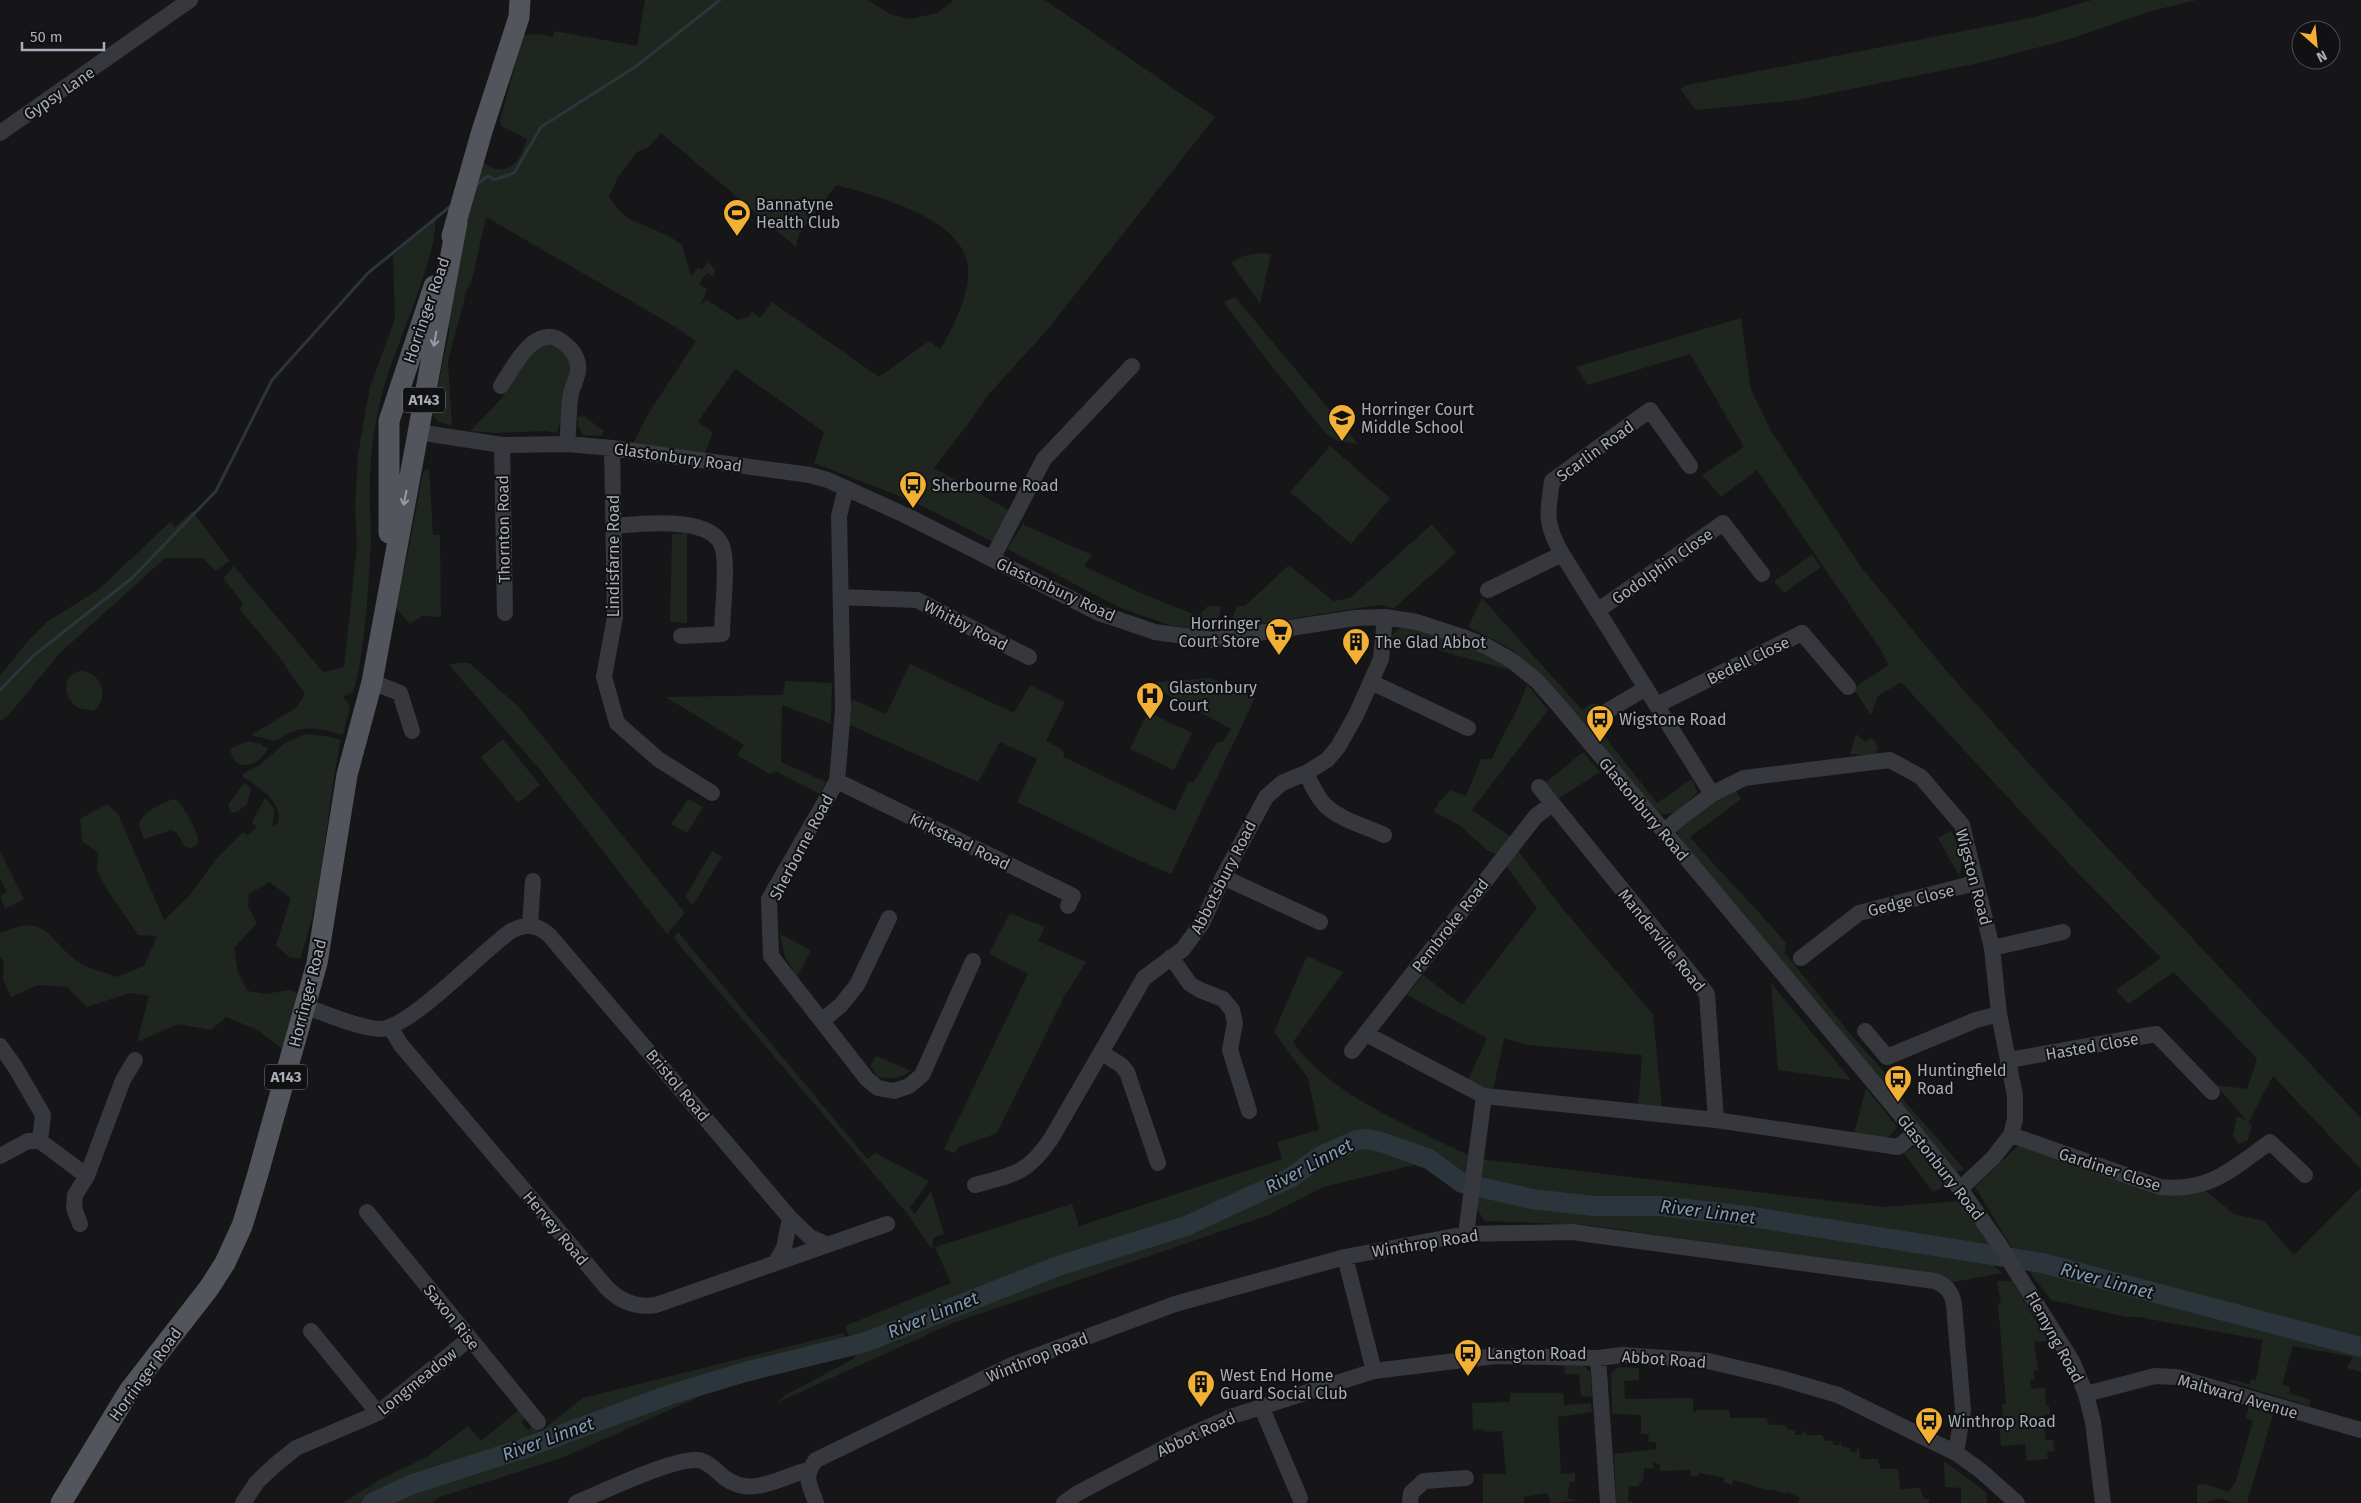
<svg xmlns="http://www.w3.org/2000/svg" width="2361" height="1503" viewBox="0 0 2361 1503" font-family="'Fira Sans',sans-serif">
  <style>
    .green { fill: #1e261f; fill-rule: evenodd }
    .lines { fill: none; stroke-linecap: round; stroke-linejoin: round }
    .stream { stroke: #2c353c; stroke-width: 3 }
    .river { stroke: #2c353c; stroke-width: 20 }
    .minor { stroke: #37383d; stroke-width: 16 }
    .major { stroke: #53555c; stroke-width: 21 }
    .oneway { stroke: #979ba6 }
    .labels { text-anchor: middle; stroke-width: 4; stroke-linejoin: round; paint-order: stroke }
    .shield { fill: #111113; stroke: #7b7e86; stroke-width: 1 }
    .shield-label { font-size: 15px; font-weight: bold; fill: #a8adb8 }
    .street-label { font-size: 16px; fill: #a8adb8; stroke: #111113 }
    .poi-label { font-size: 16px; fill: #a8adb8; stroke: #111113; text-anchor: start }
    .water-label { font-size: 18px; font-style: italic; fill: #7f9bb3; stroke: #111113 }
  </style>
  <rect width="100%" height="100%" fill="#161618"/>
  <path class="green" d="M645,0h222l25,15 18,4 27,-6 17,-13h91l170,117 -167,212 -60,66 -17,25 -37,48 78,44 -19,30 -81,-41 -98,-38 10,-31 -89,-63 -37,53 15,10 -8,21 -72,-10 17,-32 46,-70 -22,-15 -188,-109 -15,67 -4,5 -19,72 4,65 -15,-5 -5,-8 17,-79 1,-35 17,-92 15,-45c4,2 10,7 15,7 18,3 25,-16 30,-30l-26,-13 -1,-5 23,-86 16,-1 14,3 1,-6 83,15zM661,133l135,114 3,-13 37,-49c37,10 123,32 131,77 6,26 -12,61 -24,83l-3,4 -11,-8 -50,36 -107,-75 -12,16 -8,-6 -4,5 -10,3 -31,-20 -6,4 6,-15 -8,-5 8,-11 7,4 1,-8 -7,-7 -6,8 -4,-3 -7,9 -9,-31 -13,-9 -40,-17 -11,-10 -9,-12 9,-20 15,-20 4,-5 12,-5z
    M2092,0h105l-46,11 -81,28 -91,24 -182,37 -101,10 -16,-21 7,-4 343,-67z
    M434,218c10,20 -40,134 -48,162 -10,32 -15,67 -16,101 -1,19 1,38 1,57 -2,47 -5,94 -14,140l-4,14 -10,5 7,9 -7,29c-17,-5 -34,-10 -51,-3 -7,2 -11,7 -18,9l-23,-6 45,-27 9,-14 -28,-40 -37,-44 3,-7 -20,-25 11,-12 89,106 21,-5 13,-122 -2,-39 3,-52 12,-67 25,-68 -2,-63z
    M1262,253l9,1 -11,50 -29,-42 12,-6z
    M1235,297l123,147 -20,-3 -12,-7 -68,-85 -34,-47z
    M1741,318l10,72 20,41 90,136 83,101 99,111 318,339v51l-88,-93 -25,47 4,3 -4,14 -9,4 -6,-8 4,-20 11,6 -32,-37 31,4 10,-30 -83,-87 -46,32 -12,-14 45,-32 -85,-87 -175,-189 -23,14 -7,19 -18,-27 36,-23 -9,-16 -123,-179 -36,27 -19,-22 42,-28 -54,-93 -102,31 -12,-18z
    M539,344l19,1 13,17 -2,26 -12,45 -12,-2 -50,2 -25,-2 31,-32 28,-45z
    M577,416l8,1 19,14 -3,5 -18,-1 -5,-10z
    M1330,446l60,52 -39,46 -61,-52z
    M429,469l4,66h7l1,82 -19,-1 -12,8 -18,-20 14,-41 17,-91z
    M192,511l38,50 -15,10 -12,-13h-38l-106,96 -52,63 -7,4v-45l27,-34 20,-20 51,-32 72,-68 5,5z
    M1024,522v3l68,30 -8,11 59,28 55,22 10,-10h13l-5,26 -47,-7 -48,-17 -114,-59z
    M1432,524l24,29 -62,55 -16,-3 -125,20 -13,1 -8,-8 5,-12h8l44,-41 44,36 17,-3z
    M687,533v90l-17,-1 2,-88z
    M1812,555l9,12 -37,26 -10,-12z
    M1482,598l100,112 9,-6h7l6,8 -5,4 -1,12 59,75 35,-24 5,13c-10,11 -20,24 -37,22l-147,-164 -45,-23z
    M1403,626c29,8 88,21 107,44l-120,-33z
    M457,663h12l49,43 167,207 -18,21 -126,-163 -92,-106z
    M910,664l104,49 16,-28 35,17 -19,39 17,9 1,7 111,54 14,-30 4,2 24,-41h5l9,-13 -78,-42 4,-5 54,-4 44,20 -84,176 -42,-18 -112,-54 20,-43 -37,-17 -22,40 -130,-58 4,-25 34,15z
    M80,671c22,1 30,26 14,40l-16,-3c-14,-10 -18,-32 2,-37z
    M785,681l47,2 -1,41 -49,-19 -1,57 45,20 -6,12 -45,-23 -5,3 -33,-19 7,-10 -78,-48 117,-2z
    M1527,684l21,26 -76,100 39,27 -15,17 -9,-4 -28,-25 -25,-13 5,-10 11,-12 16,6 15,-37h11c11,-26 27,-48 35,-75z
    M1148,712l44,21 -18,37 -44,-21z
    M305,734l22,2 14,4c-16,73 -16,149 -41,219l-11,-2 -13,-12 15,-47 -22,-16 -20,12 -1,12 9,17 -23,25 4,25 10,18 17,3 25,-4 12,5 -14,59 -30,-24 -32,-13 -15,13 -33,-6 -41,18 12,-46 -19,-3 -43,14 -20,-20 -29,-2 -27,12 -8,-17 1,-17 -4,-6v-24c48,-20 44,3 77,28 11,8 28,11 40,16l27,-11 13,-30 -19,-1 -32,-47 -9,-17 1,-18 -16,-12 -2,-22 27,-15 11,10 46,106 26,-25 26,-36 27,-27 4,3 10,-7 -5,-6 13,-24 10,12 -3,17 6,-4c5,-22 -20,-36 -36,-47l2,-3 16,-8 26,-23z
    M1856,734l9,8 7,-4 6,9 -4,9 -24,-2z
    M503,739l37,46 -22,18 -37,-46z
    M248,741l13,3 7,5c-10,17 -33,26 -38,0z
    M1583,752l17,20 -42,27 -13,-16z
    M244,783l7,5 -4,17 -11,7 -5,1 -3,-8z
    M1731,783l10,16 -51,38c31,37 65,69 96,106l-1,10 66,82 35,39 21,30 57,65 -15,7 -271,-338 1,-13z
    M175,799c8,6 25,34 23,44l-6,5 -7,-1 -9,-15 -5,-2 -27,9 -5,-14c0,-11 26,-24 36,-26z
    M688,799l15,8 -16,26 -16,-9z
    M1951,831c8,13 14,31 8,45l-21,-38z
    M0,851l24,48 -19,10 -5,-13 7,-4 -7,-13z
    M712,851l10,6 -29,48 -8,-8z
    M1518,851l44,57 91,106 9,95 -24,-2 4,-52 -115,-10 -23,-7 -11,53 -25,-11 19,-42 -80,-43 16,-20 39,30 75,-97 -31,-42z
    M1010,913l35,14 -7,14 48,21 -22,35 -67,136 -38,14 -5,6 -10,-4 84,-175 -39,-20z
    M678,932l187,224 3,3 7,-6 54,28 -19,27 5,6 16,-23 13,43 -11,4 -1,11 -26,-37 -224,-264 -8,-10z
    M780,934l31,16 -14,27 -12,-20z
    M1307,956l36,16 -50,70c35,52 121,86 177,114l-2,28 -54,-19 -91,22 -54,28 -316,108 -177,80 8,-7 69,-37 3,-6 46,-13 -48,7 -9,-21 106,-43 -16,-36 137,-43 7,22 203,-67 -5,-17 42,-12 -11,-52 -34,-46z
    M1771,983l80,97 -73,-10z
    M876,1056l35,15c-11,8 -19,8 -33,6l-8,-10z
    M1866,1088l31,39 -10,12 -33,-5z
    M2020,1144l146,49 40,-2 28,23 30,7 30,34 67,-68v185l-14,-4 6,-11 -60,-11 -11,39 8,2 -1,6 22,7 -2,6 -79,-24v-3l19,5 2,-5 5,1 7,-40 -125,-23h-12l-75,-17 -36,-47 -40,-66z
    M1916,1147l29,39 -12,6 -30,-40z
    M1480,1159l403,48 76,-6 34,48 1,7 11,11 -14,-4 11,10 -54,10 -165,-30 -195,-28 -103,-4 -9,-13z
    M1997,1281h15l36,60 -14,1 4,28 -5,1 2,8 -5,1 2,9 13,-2 1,18 3,1 1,8 -7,2 3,24h7l2,11 -8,1 1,7 -21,2 -2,-17 -24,2 -2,-23h4l-1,-19 4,-1 -8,-100h3z
    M843,1333l5,15 -93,24 -191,85 -127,41 -5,5h-51l44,-23 161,-50 9,-11 -69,26 -114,35 -49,23h-21l39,-24 46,-22 41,-31 13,15 40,-33 4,10 -4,5 7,7 6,-5 6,7 43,-34z
    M1564,1365l20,1 6,6 2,25 -11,-1 -2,-22h-14z
    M1619,1367l20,1v12l-15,1 1,18 68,-1v15l4,-3h32l1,8h36l4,7h14l5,5h6v5h7l1,-5 4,5h15l4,6h7v4h6l1,-4 2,6 8,1v4h7v-4h2l1,11h18l2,9 2,1h16l2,20 20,-1 4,11h5v4h-131l2,-5 -12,-6 -2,2 -14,-5 -1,2c-13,-4 -26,-7 -38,-11l-1,5 -8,-3 1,-4 -26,-5 -2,4 -6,-1 -1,-6 -30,1v-6l-6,-3 -1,7 -9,-1 -1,11 -5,7h-9l-1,15 9,2h-21l-2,-49 42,-5v-7h-7l-1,-8h-7v-19l-29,-1 -1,-41z
    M1510,1393h53l1,12 27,-2 1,9 -34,5 3,57 14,-1v8l-5,1 -3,15 12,4 -28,2 -4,-10 -23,4v6h-41v-29h23l-4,-43 -15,1 -5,-3 -9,1 -1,-27 38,-1z
    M2249,1407l24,7 -26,89h-14l-14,-5 -14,5h-8v-18l8,-1 24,8 7,-11 17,-60 -7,-3z
    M1944,1461l42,31 1,11h-26v-15l-16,-1z"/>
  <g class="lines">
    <path class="stream" d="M476,185l12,-9 6,4 20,-7 27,-46 94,-60 85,-67
      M0,690l33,-34 99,-78 84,-87 56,-111 96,-107 84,-68"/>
    <path class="river" d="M372,1503l38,-18 112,-36 147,-54 76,-23 121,-30 192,-76 128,-40 104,-48 31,-22 36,-16 10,-1 14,3 48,17 33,24 70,16 62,7h67l85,10 296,47 319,84"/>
    <path class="minor" d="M0,133l190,-133
      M501,386c13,-20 36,-67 64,-42 9,7 14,16 13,27 -1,7 -5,15 -7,22 -3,16 -2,34 -4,51
      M418,432l84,13 65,-1 45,4 198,27 18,5 79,36 192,97 56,19 58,8 142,-22 30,-1 32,5 46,15 23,9 25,14 26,21 23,26 335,401 65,81 39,55 73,117 14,33 7,28 10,81
      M502,445l3,168
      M612,448l3,169 -11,60 13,46 41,36 54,34
      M1690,466l-40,-56 -98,71c-5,34 -7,43 10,73l150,240
      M846,488l-7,28 4,193 -6,72 -68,118 2,57 96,123 11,9 16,3 15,-5 13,-11 51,-114
      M613,526c27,-2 102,-12 110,23 5,19 -1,64 -1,85l-41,2
      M992,559l52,-100 88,-93
      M1488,590l74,-36
      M841,597l76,3 112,57
      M1597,611l126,-88 39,51
      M372,682l28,11 12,38
      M1371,682l97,46
      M1657,705l145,-72 46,54
      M1599,716l47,-28
      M1306,773c5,11 10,22 18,31 14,15 41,22 60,31
      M837,781l236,115 -5,10
      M1539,787l168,207 9,126
      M1664,833l12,-12 36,-27 32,-16 146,-18 31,17 41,48 30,123 7,66 16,82v23l-4,16 -18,23 -33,31
      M1223,877l97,45
      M530,925l3,-44
      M1992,948l71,-16
      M1171,957l19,27 10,6 23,9 9,11 3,13 -5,27 19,61
      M1801,958l58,-45 116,-30
      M306,1007c19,6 55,22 74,22 29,0 102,-78 131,-98 15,-8 27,-7 39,5l240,282 20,19 16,7
      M823,1020l18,-15 16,-20 32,-67
      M390,1027l11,18 206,243c14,14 30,20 49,17l231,-81
      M1865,1031l22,26 89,-37 23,-6
      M1366,1034l118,62 232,24 182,27 16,-13
      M0,1046l14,19 29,50 -3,26
      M1352,1051l184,-235 16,-12
      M1102,1053l19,12 6,7 31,91
      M2009,1060l147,-26 56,58
      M2011,1135l149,52c50,5 72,-18 110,-45l35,33
      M0,1156l28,-15h12l47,35
      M975,1185c40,-11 52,-11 76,-46l93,-161 39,-29 19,-26 21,-46 43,-80 16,-14 24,-10 21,-13 11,-13 18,-32 25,-56 4,-42
      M367,1212l171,210
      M80,1224l-6,-16 1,-13 12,-19 36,-96 12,-20
      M1466,1234l18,-138
      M1345,1257l29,114
      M776,1262l8,-14 6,-30
      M311,1331l67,82
      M1598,1358l10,145
      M2086,1394l69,-18 21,1 185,53
      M1261,1406l39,92
      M243,1503l14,-21 18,-17 21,-17 82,-35 91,-74
      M576,1503c26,-11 97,-45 121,-43 12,1 20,12 28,18 27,20 55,-1 83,-8
      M816,1503c-6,-19 -14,-25 0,-43l196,-95 163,-61 170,-47 121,-23 106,-2 363,49c12,5 17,11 19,24l9,105 -7,43
      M1064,1503l14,-10 103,-54 52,-23 141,-45 122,-15 102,2 25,-3 85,6 72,17 58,17 118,58 24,17 37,33
      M1410,1503l1,-10 13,-12 42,-3"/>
    <path class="major" d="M452,236l30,-105 37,-114 1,-17
      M389,533v-112l45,-135
      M61,1503l68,-112 80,-103 16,-25 17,-37 15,-49 60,-214 30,-188 25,-93 85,-460"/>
  </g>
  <defs><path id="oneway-shaft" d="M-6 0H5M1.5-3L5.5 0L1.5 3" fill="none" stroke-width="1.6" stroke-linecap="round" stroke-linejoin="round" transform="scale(1.25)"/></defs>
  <g class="oneway">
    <use href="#oneway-shaft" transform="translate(435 339) rotate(100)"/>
    <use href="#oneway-shaft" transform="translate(405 498) rotate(101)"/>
  </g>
  <defs>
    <symbol id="stadium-pin" viewBox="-11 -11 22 30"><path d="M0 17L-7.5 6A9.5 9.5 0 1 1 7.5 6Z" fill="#f2b134" stroke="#111113"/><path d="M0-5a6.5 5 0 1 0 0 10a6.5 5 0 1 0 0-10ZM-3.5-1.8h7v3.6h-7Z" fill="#111"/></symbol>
    <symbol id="school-pin" viewBox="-11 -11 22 30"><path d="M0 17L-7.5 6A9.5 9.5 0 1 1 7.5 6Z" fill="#f2b134" stroke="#111113"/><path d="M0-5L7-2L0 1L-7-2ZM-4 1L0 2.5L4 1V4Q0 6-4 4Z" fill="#111"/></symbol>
    <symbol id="bus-pin" viewBox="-11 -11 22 30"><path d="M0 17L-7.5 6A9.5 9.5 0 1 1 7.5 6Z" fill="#f2b134" stroke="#111113"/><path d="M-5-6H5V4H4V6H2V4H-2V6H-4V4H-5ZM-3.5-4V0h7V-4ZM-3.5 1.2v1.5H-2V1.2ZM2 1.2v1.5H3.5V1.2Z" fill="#111"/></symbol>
    <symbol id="supermarket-pin" viewBox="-11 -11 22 30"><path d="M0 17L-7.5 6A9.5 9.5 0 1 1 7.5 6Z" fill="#f2b134" stroke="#111113"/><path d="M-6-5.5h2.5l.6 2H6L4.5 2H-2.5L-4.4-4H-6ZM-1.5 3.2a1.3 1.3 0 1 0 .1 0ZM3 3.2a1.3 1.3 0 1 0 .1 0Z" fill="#111"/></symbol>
    <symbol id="building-pin" viewBox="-11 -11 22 30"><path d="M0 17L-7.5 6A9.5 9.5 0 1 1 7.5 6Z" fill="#f2b134" stroke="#111113"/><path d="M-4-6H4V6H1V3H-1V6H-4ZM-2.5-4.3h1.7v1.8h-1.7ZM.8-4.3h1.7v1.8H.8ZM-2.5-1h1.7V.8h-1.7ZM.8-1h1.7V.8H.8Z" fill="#111"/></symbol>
    <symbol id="hospital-pin" viewBox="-11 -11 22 30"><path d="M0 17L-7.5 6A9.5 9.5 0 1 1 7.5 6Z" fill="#f2b134" stroke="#111113"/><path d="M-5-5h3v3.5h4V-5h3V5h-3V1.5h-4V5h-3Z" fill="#111"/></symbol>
  </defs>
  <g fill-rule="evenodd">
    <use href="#stadium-pin" x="721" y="197" width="32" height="43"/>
    <use href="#school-pin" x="1326" y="402" width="32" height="43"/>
    <use href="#bus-pin" x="897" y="469" width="32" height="43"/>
    <use href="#supermarket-pin" x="1263" y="616" width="32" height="43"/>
    <use href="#building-pin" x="1340" y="626" width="32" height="43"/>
    <use href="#hospital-pin" x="1134" y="680" width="32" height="43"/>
    <use href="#bus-pin" x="1584" y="703" width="32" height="43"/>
    <use href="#bus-pin" x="1882" y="1063" width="32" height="43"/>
    <use href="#bus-pin" x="1452" y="1337" width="32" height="43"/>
    <use href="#building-pin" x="1185" y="1368" width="32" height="43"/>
    <use href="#bus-pin" x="1913" y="1405" width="32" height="43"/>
  </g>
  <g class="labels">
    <g class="shield">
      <rect x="403" y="387.5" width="42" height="25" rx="4"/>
      <rect x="265" y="1064.5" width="42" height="25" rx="4"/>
    </g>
    <g class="shield-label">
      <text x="424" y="405">A143</text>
      <text x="286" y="1082">A143</text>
    </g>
    <g class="street-label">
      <text transform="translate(59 93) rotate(-34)" y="6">Gypsy Lane</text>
      <text transform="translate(426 310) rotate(-71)" y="6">Horringer Road</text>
      <text transform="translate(1595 451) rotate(-36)" y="6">Scarlin Road</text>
      <text transform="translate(678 457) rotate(8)" y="6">Glastonbury Road</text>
      <text transform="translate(503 529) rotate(-91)" y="6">Thornton Road</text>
      <text transform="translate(613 556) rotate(-90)" y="6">Lindisfarne Road</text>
      <text transform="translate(1662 566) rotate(-35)" y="6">Godolphin Close</text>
      <text transform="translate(1056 589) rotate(25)" y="6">Glastonbury Road</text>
      <text transform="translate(966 625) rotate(27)" y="6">Whitby Road</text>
      <text transform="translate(1748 660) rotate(-26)" y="6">Bedell Close</text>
      <text transform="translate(1644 809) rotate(50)" y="6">Glastonbury Road</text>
      <text transform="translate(960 841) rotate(26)" y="6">Kirkstead Road</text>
      <text transform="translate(801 847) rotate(-62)" y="6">Sherborne Road</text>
      <text transform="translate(1223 877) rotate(-63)" y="6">Abbotsbury Road</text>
      <text transform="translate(1974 877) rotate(75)" y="6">Wigston Road</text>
      <text transform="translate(1911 900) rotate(-14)" y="6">Gedge Close</text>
      <text transform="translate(1450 925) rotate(-52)" y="6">Pembroke Road</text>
      <text transform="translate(1662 940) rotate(51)" y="6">Manderville Road</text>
      <text transform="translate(307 993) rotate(-76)" y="6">Horringer Road</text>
      <text transform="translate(2092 1046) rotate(-10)" y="6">Hasted Close</text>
      <text transform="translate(678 1085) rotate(50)" y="6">Bristol Road</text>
      <text transform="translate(1941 1167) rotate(52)" y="6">Glastonbury Road</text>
      <text transform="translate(2110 1169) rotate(18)" y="6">Gardiner Close</text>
      <text transform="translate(556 1228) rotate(50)" y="6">Hervey Road</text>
      <text transform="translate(1425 1243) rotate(-9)" y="6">Winthrop Road</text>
      <text transform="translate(452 1317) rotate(51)" y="6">Saxon Rise</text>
      <text transform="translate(2055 1337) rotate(61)" y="6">Flemyng Road</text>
      <text transform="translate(1037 1357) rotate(-22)" y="6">Winthrop Road</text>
      <text transform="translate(1664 1359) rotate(4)" y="6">Abbot Road</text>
      <text transform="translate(145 1374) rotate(-54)" y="6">Horringer Road</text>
      <text transform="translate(417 1381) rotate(-39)" y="6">Longmeadow</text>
      <text transform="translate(2238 1396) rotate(16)" y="6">Maltward Avenue</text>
      <text transform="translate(1196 1434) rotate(-25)" y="6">Abbot Road</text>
    </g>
    <g class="poi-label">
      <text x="756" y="210">Bannatyne<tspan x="756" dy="18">Health Club</tspan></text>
      <text x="1361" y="415">Horringer Court<tspan x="1361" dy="18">Middle School</tspan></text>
      <text x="932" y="491">Sherbourne Road</text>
      <text x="1260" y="629" text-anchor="end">Horringer<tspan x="1260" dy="18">Court Store</tspan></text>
      <text x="1375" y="648">The Glad Abbot</text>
      <text x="1169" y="693">Glastonbury<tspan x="1169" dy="18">Court</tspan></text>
      <text x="1619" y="725">Wigstone Road</text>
      <text x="1917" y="1076">Huntingfield<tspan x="1917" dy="18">Road</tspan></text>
      <text x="1487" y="1359">Langton Road</text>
      <text x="1220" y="1381">West End Home<tspan x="1220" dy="18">Guard Social Club</tspan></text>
      <text x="1948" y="1427">Winthrop Road</text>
    </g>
    <g class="water-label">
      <text transform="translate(1309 1166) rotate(-28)" y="6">River Linnet</text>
      <text transform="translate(1708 1212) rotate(7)" y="6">River Linnet</text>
      <text transform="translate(2107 1281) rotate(15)" y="6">River Linnet</text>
      <text transform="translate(933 1315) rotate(-22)" y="6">River Linnet</text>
      <text transform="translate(548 1439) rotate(-20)" y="6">River Linnet</text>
    </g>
  </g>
  <g transform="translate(2316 45) rotate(153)"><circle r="24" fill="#111113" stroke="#4d4f55"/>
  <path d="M0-4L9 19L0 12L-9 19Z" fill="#f2b134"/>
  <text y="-8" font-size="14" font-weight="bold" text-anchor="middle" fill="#a8adb8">N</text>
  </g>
  <path d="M22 42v8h82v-8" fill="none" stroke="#a8adb8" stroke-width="2.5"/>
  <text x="30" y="42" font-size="15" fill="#a8adb8" stroke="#111113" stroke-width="4" paint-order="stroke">50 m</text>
</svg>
